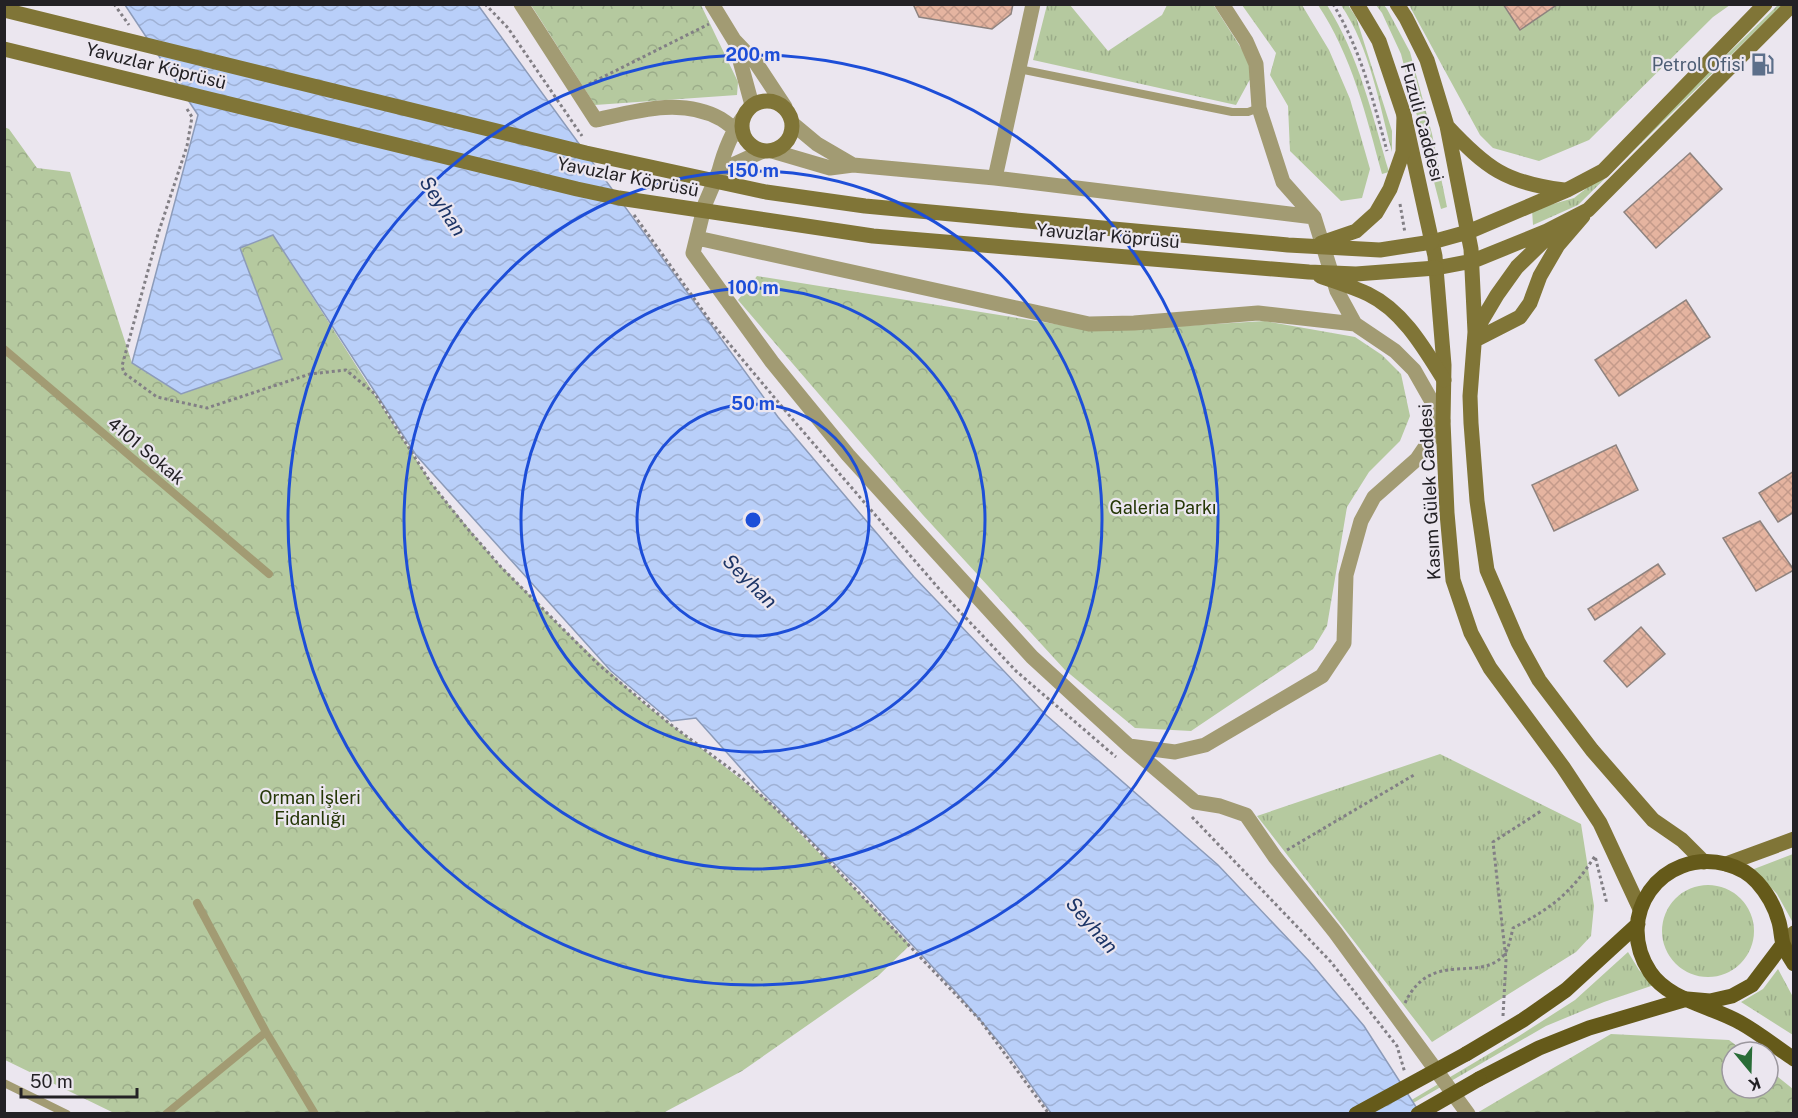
<svg xmlns="http://www.w3.org/2000/svg" width="1798" height="1118" viewBox="0 0 1798 1118" font-family="'Public Sans',sans-serif">
  <style>
    .grass { fill: url(#grass-tufts) }
    .park { fill: url(#park-crowns) }
    .water { fill: url(#water-waves); stroke: #8c9bb9; stroke-width: 1.5 }
    .building { fill: url(#building-cross-hatch); stroke: #8e837f; stroke-width: 1.5 }
    .lines { fill: none; stroke-linecap: round; stroke-linejoin: round }
    .path { stroke: #827f85; stroke-width: 3; stroke-dasharray: 3 3; stroke-linecap: butt }
    .lane { stroke: #a29b73; stroke-width: 8 }
    .street { stroke: #a29b73; stroke-width: 15 }
    .secondary { stroke: #807537; stroke-width: 15 }
    .primary { stroke: #655a1a; stroke-width: 15 }
    .secondary-bridge { stroke: #807537; stroke-width: 15 }
    .primary-bridge { stroke: #655a1a; stroke-width: 15 }
    .ring { fill: none; stroke: #1d4ed8; stroke-width: 3 }
    .labels { text-anchor: middle; stroke-width: 4.5; stroke-linejoin: round; paint-order: stroke }
    .service-label { font-size: 18px; fill: #4e5e75; stroke: #ebe6ef; text-anchor: end }
    .street-label { font-size: 18px; fill: #232125; stroke: #ebe6ef }
    .park-label { font-size: 18px; fill: #253706; stroke: #ebe6ef }
    .water-label { font-size: 20px; font-style: italic; fill: #1d3567; stroke: #ebe6ef }
    .centre { fill: #1d4ed8; stroke: #ebe6ef; stroke-width: 3 }
    .ring-label { font-size: 18px; text-anchor: middle; font-weight: bold; fill: #1d4ed8; stroke: #ebe6ef; stroke-width: 4.5; stroke-linejoin: round; paint-order: stroke }
  </style>
  <defs>
    <pattern id="grass-tufts" width="24" height="20" patternUnits="userSpaceOnUse" patternTransform="scale(1.5)"><rect width="24" height="20" fill="#b5c99f"/><path d="M3 7l-1-3M5 7V3M7 7l1-3M15 17l-1-3M17 17v-4M19 17l1-3" fill="none" stroke="#9bac89"/></pattern>
    <pattern id="park-crowns" width="20" height="18" patternUnits="userSpaceOnUse" patternTransform="scale(1.5)"><rect width="20" height="18" fill="#b5c99f"/><path d="M2 6a3 3 0 1 1 6 0M12 15a3 3 0 1 1 6 0" fill="none" stroke="#9bac89"/></pattern>
    <pattern id="water-waves" width="16" height="10" patternUnits="userSpaceOnUse" patternTransform="scale(1.5)"><rect width="16" height="10" fill="#b9cff9"/><path d="M0 5q4-4 8 0t8 0" fill="none" stroke="#9fb1d5"/></pattern>
    <pattern id="building-cross-hatch" width="8" height="8" patternUnits="userSpaceOnUse" patternTransform="scale(1.5)"><rect width="8" height="8" fill="#e5b4a0"/><path d="M0 0l8 8M0 8l8-8" fill="none" stroke="#c49a8a"/></pattern>
  </defs>
  <rect width="100%" height="100%" fill="#ebe6ef"/>
  <path class="grass" d="M1213,4l42,66 -19,35 -203,-45 14,-55h23l38,46 54,-36 5,-10z
    M1242,5h60l27,45 21,49 20,70 -8,29 -21,3 -51,-50 -2,-45 -18,-31 6,-22z
    M1318,5h9c32,51 45,109 62,167l-7,2c-16,-59 -30,-118 -64,-169z
    M1341,5h7l8,12 36,114v21c-13,-49 -22,-104 -51,-147z
    M1376,5h8l3,4 23,43 22,82 15,73 -6,2 -40,-155 -19,-41z
    M1409,5h321l-17,12 -124,123 -50,21 -46,-13 -13,-13z
    M1778,5h4l-204,200 -45,20 -1,-15 42,-12 27,-21z
    M1440,754l141,70 13,82 -3,30 -15,16 -144,90 -175,-226z
    M1793,854l1,65 -2,2 -15,-27 -23,-25z
    M1662 931a46 46 0 1 1 92 0a46 46 0 1 1-92 0Z
    M1628,952l11,18 15,15 -50,17 -58,24 -150,87 -8,1 131,-78 56,-36z
    M1778,969l15,28v38l-52,-33 22,-13z"/>
  <path class="park" d="M531,5h170l37,77 -1,13 -142,10z
    M4,127l5,2 28,39 33,4 62,191 49,31 59,-146 33,-13 158,248 62,75 67,68 86,79 119,93 145,147 -32,31 -136,95 -79,42h-549l-109,-53z
    M757,276l342,55 166,-10 90,16 27,18 19,19 9,42 -10,25 -31,31 -22,35 -20,119 -14,23 -122,82 -56,-3 -70,-58 -142,-155 -185,-215z
    M1611,1034l118,6 16,12h-13v36h36v-19l25,20v24h-316z"/>
  <path class="water" d="M125,5h353l300,412 136,160 132,138 172,150 91,96 55,65 56,87h-369l-46,-64 -48,-56 -96,-103 -99,-98 -66,-74 -25,3 -60,-50 -195,-216 -143,-220 -33,13 42,111 -101,35 -49,-31 66,-248z"/>
  <path class="building" d="M913,4h100l-2,10 -19,15 -73,-12z
    M1503,4h55l-38,26z
    M1690,153l32,36 -66,59 -32,-36z
    M1686,300l24,37 -91,59 -24,-36z
    M1616,445l22,45 -84,41 -22,-46z
    M1794,471v41l-16,10 -19,-29z
    M1760,521l34,49 -38,21 -33,-53z
    M1658,564l7,10 -70,46 -7,-11z
    M1641,627l24,27 -38,33 -23,-26z"/>
  <g class="lines">
    <path class="path" d="M114,4l15,21
      M485,4l23,24 74,108
      M1333,4c28,46 40,96 54,147
      M589,84l120,-60
      M187,109l5,8 -5,29 -29,88 -36,132 2,7 33,24 50,11 103,-34 36,-4 29,24 56,89 35,44 35,40 98,98 71,59 70,52 61,56 179,188 69,94
      M1400,204l5,29
      M634,215l77,107 83,99 153,177 69,73 100,86
      M1192,817l139,145 66,84 8,27
      M1287,850l127,-75
      M1405,1003c26,-55 73,-19 99,-48 5,-7 7,-19 9,-27 39,-20 58,-35 82,-72l12,48
      M1503,1016l3,-56 -13,-118 48,-31"/>
    <path class="lane" d="M1019,69l213,43h16l11,-4
      M4,349l265,225
      M197,903l69,129 49,82
      M4,1083l63,31
      M166,1114l100,-82"/>
    <path class="street" d="M521,4l75,116c40,-9 86,-23 125,-1 8,5 15,11 22,17
      M712,4l22,36 22,23 29,44
      M736,46l16,59
      M742,119c-12,16 -18,33 -23,52l44,-20
      M793,124l24,20 36,21
      M772,151l58,17 23,-3 142,13 319,39
      M719,171l-14,33 -12,49 79,109 76,93 184,202 97,89 66,56 25,4 26,9 29,42 60,75 133,182
      M995,178l38,-174
      M697,238l392,86 45,-1 124,-10 97,11
      M1129,746l46,6 30,-7 117,-69 22,-33 2,-68 15,-54 13,-24 43,-38 26,-38 -29,-51 -19,-19 -40,-27 -18,-33 -23,-74 -31,-35 -24,-74 -3,-44 -10,-23 -24,-37"/>
    <path class="secondary" d="M1357,4l22,37 25,74 31,141 9,109 -1,56 4,92 6,67 18,53 19,35 73,99 37,56 40,86
      M1397,4l9,14 21,42 20,66 24,123 4,83 -5,64 1,27 6,78 10,69 31,72 21,38 53,70 61,70 29,20 22,22
      M742 126a25 25 0 1 1 50 0a25 25 0 1 1-50 0Z
      M1447,126c39,42 59,57 117,64
      M1432,242l36,-10 99,-42 36,-19 162,-167
      M1436,268l37,-7 74,-30 41,-21 205,-206
      M1475,332l22,-37 20,-28 35,-34
      M1475,340l45,-23 10,-14 10,-27 18,-31 25,-29
      M1726,864l68,-25
      M1783,944l11,-11"/>
    <path class="primary" d="M1794,964c-4,-6 -8,-13 -11,-20 -2,-7 -2,-15 -4,-22 -4,-15 -12,-29 -22,-40 -8,-9 -20,-15 -31,-18 -65,-16 -113,52 -76,108 19,29 62,34 91,51 18,10 35,24 53,36
      M1466,1054l57,-34 43,-30 72,-66
      M1479,1079l60,-31 50,-20 98,-29 23,2 22,-5 20,-11 31,-41"/>
    <path class="secondary-bridge" d="M4,10l582,143 180,39 99,14 423,39 92,5 52,-8
      M4,49l573,140 42,9 254,38 436,36 47,2 80,-6
      M1321,243l35,-12 20,-18 14,-24 13,-37 1,-37
      M1320,276c16,6 33,11 48,18 35,17 56,54 76,86"/>
    <path class="primary-bridge" d="M1356,1114l110,-60
      M1418,1114l61,-35"/>
  </g>
  <g class="ring">
    <circle cx="753" cy="520" r="116"/>
    <circle cx="753" cy="520" r="232"/>
    <circle cx="753" cy="520" r="349"/>
    <circle cx="753" cy="520" r="465"/>
  </g>
  <defs>
    <symbol id="fuel-bare" viewBox="-9 -9 18 18"><path d="M-5.5-6h7V0h2V4h1.3V-2.5L3-4.5l.8-.8L6-3V5H2.5V1h-1V6h-7ZM-4.2-4.7v3.2H.2V-4.7Z" fill="#5c6f8a" stroke="#ebe6ef" stroke-width="2.5" paint-order="stroke"/></symbol>
  </defs>
  <g fill-rule="evenodd">
    <use href="#fuel-bare" x="1746" y="48" width="33" height="33"/>
  </g>
  <g class="labels">
    <g class="service-label">
      <text x="1745" y="71">Petrol Ofisi</text>
    </g>
    <g class="street-label">
      <text transform="translate(156 66) rotate(14)" y="6">Yavuzlar Köprüsü</text>
      <text transform="translate(1422 122) rotate(75)" y="6">Fuzuli Caddesi</text>
      <text transform="translate(628 177) rotate(11)" y="6">Yavuzlar Köprüsü</text>
      <text transform="translate(1108 236) rotate(5)" y="6">Yavuzlar Köprüsü</text>
      <text transform="translate(146 451) rotate(40)" y="6">4101 Sokak</text>
      <text transform="translate(1430 492) rotate(-93)" y="6">Kasım Gülek Caddesi</text>
    </g>
    <g class="park-label">
      <text x="1163" y="514">Galeria Parkı</text>
      <text x="310" y="804">Orman İşleri<tspan x="310" dy="21">Fidanlığı</tspan></text>
    </g>
    <g class="water-label">
      <text transform="translate(443 206) rotate(57)" y="7">Seyhan</text>
      <text transform="translate(750 581) rotate(45)" y="7">Seyhan</text>
      <text transform="translate(1092 925) rotate(49)" y="7">Seyhan</text>
    </g>
  </g>
  <circle cx="753" cy="520" r="9" class="centre"/>
  <g class="ring-label">
    <text x="753" y="61">200 m</text>
    <text x="753" y="177">150 m</text>
    <text x="753" y="294">100 m</text>
    <text x="753" y="410">50 m</text>
  </g>
  <rect width="1798" height="1118" fill="none" stroke="#232125" stroke-width="12"/>
  <g transform="translate(1750 1070) rotate(161)"><circle r="28" fill="#ebe6ef" stroke="#9b979e" stroke-width="1.5"/>
  <path d="M0-4.5L10 22L0 15L-10 22Z" fill="#296c37"/>
  <text y="-9" font-size="16" font-weight="bold" text-anchor="middle" fill="#232125">K</text>
  </g>
  <path d="M21 1088v9h116v-9" fill="none" stroke="#232125" stroke-width="3"/>
  <text x="30" y="1088" font-size="18" fill="#232125" stroke="#ebe6ef" stroke-width="4.5" paint-order="stroke">50 m</text>
</svg>
